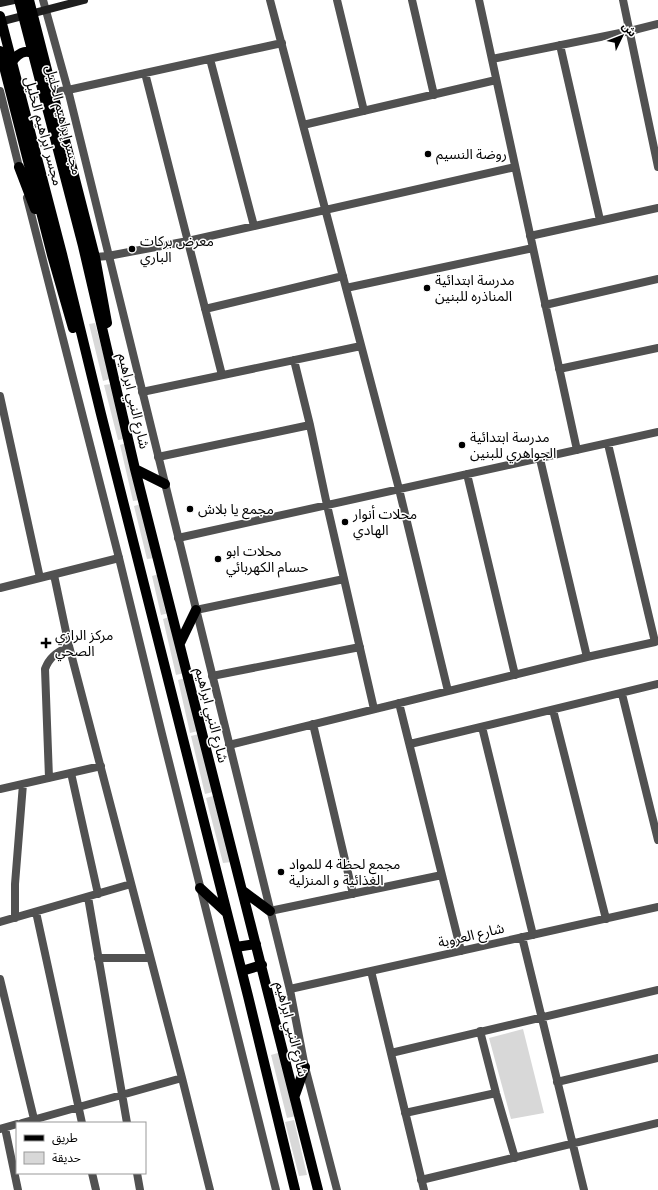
<svg xmlns="http://www.w3.org/2000/svg" width="658" height="1190" viewBox="0 0 658 1190" font-family="Karla,'Noto Sans Arabic',sans-serif">
  <style>
    .green { fill: #d8d8d8 }
    .lines { fill: none; stroke-linecap: round; stroke-linejoin: round }
    .minor { stroke: #515151; stroke-width: 8 }
    .tertiary { stroke: #515151; stroke-width: 8 }
    .secondary { stroke: #1e1e1e; stroke-width: 8 }
    .primary { stroke: #000; stroke-width: 10 }
    .poi-dot { fill: #000; stroke: #fff; stroke-width: 1.5 }
    .labels { text-anchor: middle; stroke-width: 3; stroke-linejoin: round; paint-order: stroke }
    .street-label { font-size: 14px; fill: #000; stroke: #fff }
    .poi-label { font-size: 14px; fill: #000; stroke: #fff; text-anchor: start }
  </style>
  <rect width="100%" height="100%" fill="#fff"/>
  <path class="green" d="M95,323l15,56 -7,2 -14,-57z
    M111,384l14,55 -7,1 -14,-55z
    M126,443l14,57 -7,1 -13,-56z
    M141,504l14,54 -8,1 -13,-53z
    M159,574l10,39 -8,2 -9,-39z
    M169,617l15,56 -8,2 -13,-56z
    M185,678l13,53 -8,2 -12,-53z
    M199,734l14,58 -8,2 -14,-58z
    M213,796l18,66 -8,1 -17,-65z
    M523,1029l21,84 -33,6 -22,-81z
    M281,1052l15,64 -9,2 -16,-63z
    M294,1120l13,55 -8,1 -14,-54z"/>
  <g class="lines">
    <path class="minor" d="M270,0l129,489 49,202
      M337,0l27,111
      M412,0l22,95
      M479,0l98,450
      M623,0l35,167
      M560,45l40,175
      M210,59l44,167
      M492,59l138,-28 28,-7
      M145,73l77,302
      M52,92l16,-2 214,-47
      M303,125l193,-45
      M530,236l128,-28
      M95,257l13,-1 80,-15 327,-74
      M346,288l187,-40
      M545,305l113,-26
      M205,309l138,-33
      M294,360l16,65 17,80 47,204
      M559,369l99,-21
      M142,392l219,-46
      M0,396l40,182
      M158,457l152,-32
      M540,459l47,198
      M467,474l48,201
      M178,538l480,-106
      M54,575l15,71 113,432 28,112
      M0,588l119,-30
      M196,610l148,-31
      M212,676l148,-29
      M622,694l36,146
      M399,703l62,248
      M553,710l53,209
      M313,724l40,170
      M482,727l51,208
      M410,744l248,-60
      M229,745l358,-88 68,-15 -47,-198
      M71,773l27,121
      M49,778l-4,-109c5,-13 12,-16 24,-23
      M0,789l101,-23
      M88,897l39,226
      M270,911l172,-36
      M36,912l46,211
      M15,918v-34l8,-100
      M0,922l131,-38
      M522,937l62,253
      M98,958h52
      M371,971l53,219
      M0,979l34,140
      M290,989l368,-82
      M480,1031l16,62 19,65
      M391,1053l267,-63
      M557,1082l101,-24
      M405,1113l91,-20
      M22,1123l160,-45
      M5,1128l13,62
      M0,1129l17,-5
      M92,1173l4,17
      M137,1173l3,17
      M421,1180l237,-57"/>
    <path class="tertiary" d="M43,0l25,90 222,900 15,77 32,123
      M0,91l20,80
      M27,198l92,360 43,176 114,456"/>
    <path class="secondary" d="M0,3l14,-3
      M0,22l84,-22"/>
    <path class="primary" d="M19,0l64,246 52,223 183,721
      M29,0l66,257 12,66
      M0,16l62,238 39,160 147,582 47,194
      M0,51l52,204 21,73
      M10,67c5,-13 16,-21 28,-10
      M19,167l16,42
      M135,469l30,15
      M180,643l16,-33
      M200,888l27,25
      M243,891l27,20
      M236,947l20,-3
      M242,971l20,-6
      M295,1095l10,-28"/>
  </g>
  <g class="poi-dot">
    <circle cx="428" cy="154" r="4"/>
    <circle cx="132" cy="249" r="4"/>
    <circle cx="427" cy="288" r="4"/>
    <circle cx="462" cy="445" r="4"/>
    <circle cx="190" cy="509" r="4"/>
    <circle cx="345" cy="522" r="4"/>
    <circle cx="218" cy="559" r="4"/>
    <path d="M44 637h4v4h4v4h-4v4h-4v-4h-4v-4h4z"/>
    <circle cx="281" cy="872" r="4"/>
  </g>
  <g class="labels">
    <g class="street-label">
      <text transform="translate(64 120) rotate(76)" y="5">مجسر إبراهيم الخليل</text>
      <text transform="translate(44 131) rotate(75)" y="5">مجسر ابراهيم الخليل</text>
      <text transform="translate(134 401) rotate(77)" y="5">شارع النبي ابراهيم</text>
      <text transform="translate(212 715) rotate(76)" y="5">شارع النبي ابراهيم</text>
      <text transform="translate(471 935) rotate(-13)" y="5">شارع العروبة</text>
      <text transform="translate(292 1029) rotate(76)" y="5">شارع النبي ابراهيم</text>
    </g>
    <g class="poi-label">
      <text x="436" y="159">روضة النسيم</text>
      <text x="140" y="246">معرض بركات<tspan x="140" dy="16">الباري</tspan></text>
      <text x="435" y="285">مدرسة ابتدائية<tspan x="435" dy="16">المناذره للبنين</tspan></text>
      <text x="470" y="442">مدرسة ابتدائية<tspan x="470" dy="16">الجواهري للبنين</tspan></text>
      <text x="198" y="514">مجمع يا بلاش</text>
      <text x="353" y="519">محلات أنوار<tspan x="353" dy="16">الهادي</tspan></text>
      <text x="226" y="556">محلات ابو<tspan x="226" dy="16">حسام الكهربائي</tspan></text>
      <text x="55" y="640">مركز الرازي<tspan x="55" dy="16">الصحي</tspan></text>
      <text x="289" y="869">مجمع لحظة 4 للمواد<tspan x="289" dy="16">الغذائية و المنزلية</tspan></text>
    </g>
  </g>
  <rect x="16" y="1122" width="130" height="52" fill="#ffffff" stroke="#999999"/>
  <rect x="24" y="1135" width="20" height="6" fill="#000000" stroke="#999999"/>
  <text x="52" y="1142" font-size="12" fill="#000000">طريق</text>
  <rect x="24" y="1152" width="20" height="12" fill="#d8d8d8" stroke="#999999"/>
  <text x="52" y="1162" font-size="12" fill="#000000">حديقة</text>
  <g transform="translate(622 36) rotate(47)" stroke="#ffffff" stroke-width="3" paint-order="stroke">
  <path d="M0-3L7 15L0 10L-7 15Z" fill="#000000"/>
  <text y="-6" font-size="11" font-weight="bold" text-anchor="middle" fill="#000000">ش</text>
  </g>
</svg>
